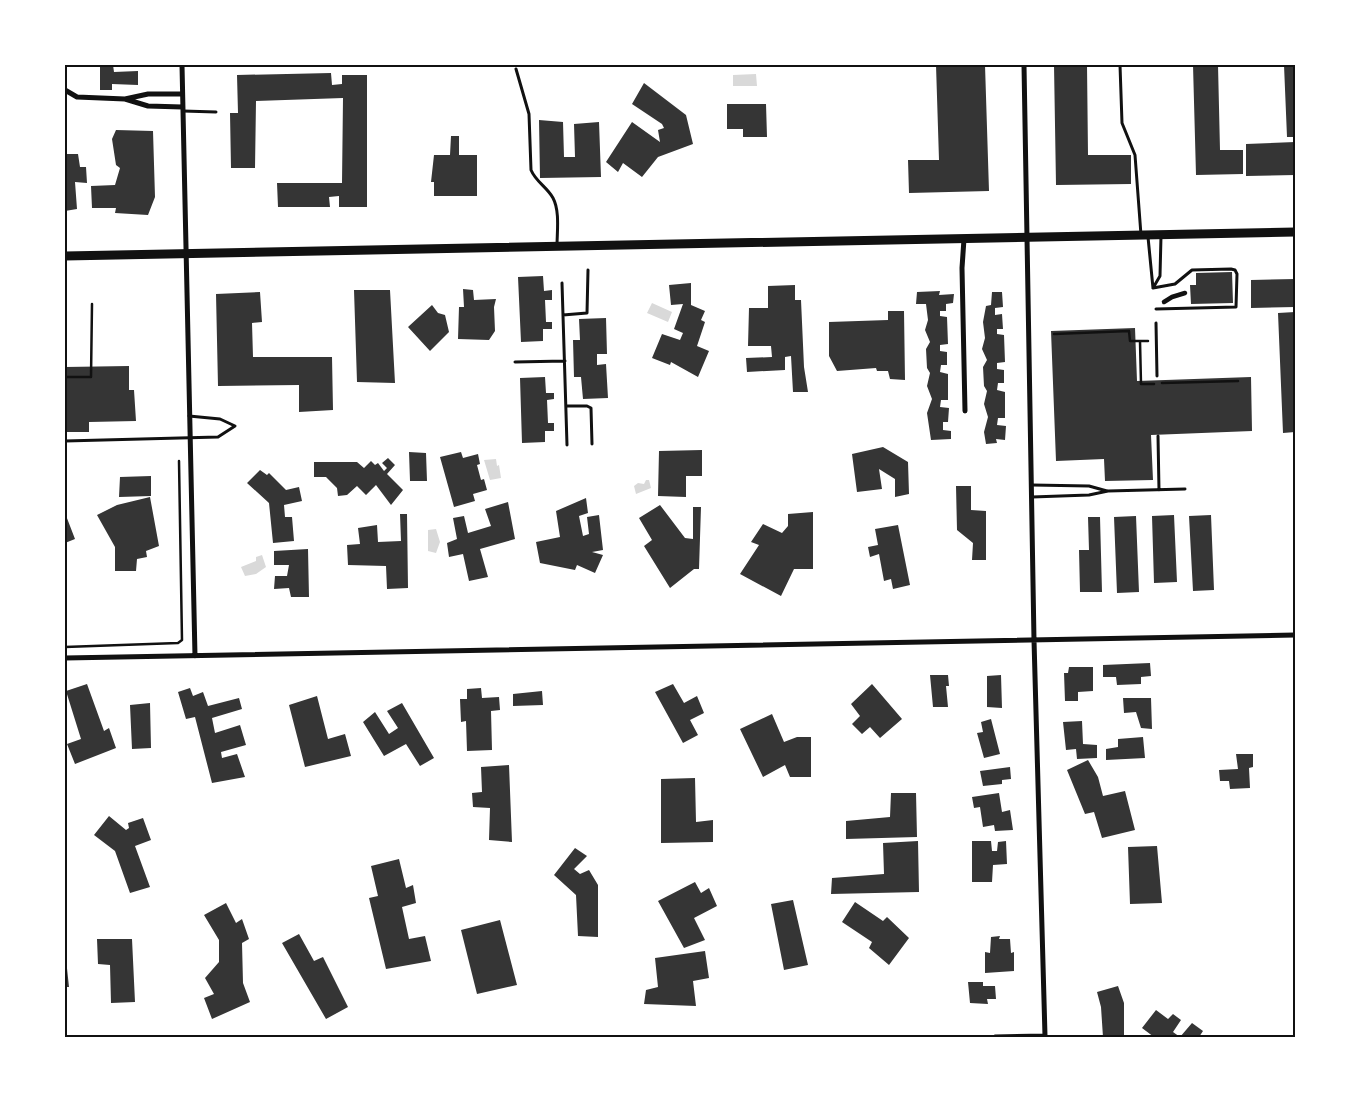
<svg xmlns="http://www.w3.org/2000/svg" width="1360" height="1102" viewBox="0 0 1360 1102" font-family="Helvetica,sans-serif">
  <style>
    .water { fill: #d9d9d9 }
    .building { fill: #353535 }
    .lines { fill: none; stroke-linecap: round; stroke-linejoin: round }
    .path { stroke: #111; stroke-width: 2.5 }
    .service { stroke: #111; stroke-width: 3 }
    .pedestrian { stroke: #111; stroke-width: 4.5 }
    .minor { stroke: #111; stroke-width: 5 }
    .secondary { stroke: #111; stroke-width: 9 }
    .neatline { fill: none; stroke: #111; stroke-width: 2 }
  </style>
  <rect width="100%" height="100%" fill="#fff"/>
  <path class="water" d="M756,74l1,12h-24v-11z
    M652,303l20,9 -4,10 -21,-9z
    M496,459l1,7 2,-1 2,13 -11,2 -6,-20z
    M646,480h3l2,8 -15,6 -2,-8 4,-3 6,1z
    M436,529l4,13 -4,11 -8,-2v-21z
    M262,555l4,12 -10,7 -11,2 -4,-9 15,-6v-4z"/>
  <path class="building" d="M100,65h13l1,7 24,-1v14l-26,-1v6h-12z
    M936,65h49l4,126 -80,2 -1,-33h31z
    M1054,65h33l1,90h43v29l-75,1z
    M1193,65h25l2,85h23v24l-47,1z
    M1284,65h11v72h-8z
    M331,73l1,12 10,-1v-9h25v132h-28v-11l-10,1 1,10h-52l-1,-24h65l1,-85 -87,3 -1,67h-24l-1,-55h8l-1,-38z
    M644,83l42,32 7,29 -35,13 -16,20 -19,-14 -5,9 -12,-10 26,-40 28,20 -2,-12 6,-2 -2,-4 -30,-20z
    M727,104h39l1,33h-24v-8h-16z
    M539,120l24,2 1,35h11l-1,-33 25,-2 2,55 -61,1z
    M116,130l37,1 2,66 -7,18 -33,-2 1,-5h-24l-1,-22 24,-1 5,-17 -4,-3 -4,-26z
    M451,136h8v19h18v41h-43v-14h-3l3,-27h16z
    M1295,142v33l-49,1v-32z
    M65,154h13l2,13h6l1,16 -12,-1 2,27 -12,2z
    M1232,272l1,31 -42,1 -1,-19h6v-12z
    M543,276l1,15 8,-1v10h-7l1,22h6v7h-9v12l-22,1 -3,-65z
    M1295,279v28l-44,1v-28z
    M691,283v22l14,6 -4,9 4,2 -8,24 12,5 -11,26 -27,-15 -1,3 -18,-7 10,-24 18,6 3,-7 -9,-4 9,-25 -12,1 -2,-20z
    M795,285v15h6l3,67 4,25h-15l-2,-36 -6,1v13l-38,2 -1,-14 26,-1 -1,-11h-23l1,-38h19v-22z
    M463,289l10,1 1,10 22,-1 -2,8 1,24 -6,9 -31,-1 1,-32h5z
    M354,290h36l5,93 -38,-1z
    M940,291l-1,4 15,-1 -1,9 -7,1v7h-6v5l7,1 1,27 -8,1v6l7,1v13h-6l-1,7 8,2v26h-7l-1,7 9,1 -1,14h-5v8l8,1v8l-20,1 -4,-27 5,-14 -5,-13 3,-13 -3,-5 -1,-19 4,-7 -5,-12 3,-10 -2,-16h-10l1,-12z
    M260,292l2,30 -10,1 1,34h79l1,53 -34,2v-27l-81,1 -2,-92z
    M992,292h10l1,15 -8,1v7l7,-1 1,15h-6v5l7,1 1,27 -8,1v6l7,1v13h-6l-1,7 8,2v26h-7l-1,7 9,1 -1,14 -9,-1 1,4 -11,1 -2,-12 4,-15 -4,-13 3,-13 -3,-5 -1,-19 4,-7 -5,-11 3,-11 -2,-16 3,-16 5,-1z
    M432,305l6,8 7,2 4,17 -19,19 -22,-24z
    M888,311h16l1,69 -15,-1 -2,-8h-11l-1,-3 -39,3 -8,-15v-34l59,-2z
    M1295,312v120l-12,1 -5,-120z
    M606,318l1,36h-10v11l9,-1 2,34 -25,1 -2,-22h-7l-1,-37h7l-1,-21z
    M1135,328l2,53 114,-4 1,54 -101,4 2,45 -48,1 -1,-22 -48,2 -5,-130z
    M129,366v24h5l2,31 -47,1v10h-24v-65z
    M545,377l1,16h8v6l-7,1 1,23h6v8h-9v11l-23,1 -2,-65z
    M883,447l25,15 1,32 -14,3v-18l-16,-10 3,20 -25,3 -5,-38z
    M702,450v26h-16v21l-28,-1 1,-45z
    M409,452l17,1 1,28h-17z
    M461,452l2,6 15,-4 2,10 -3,1 4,15 3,-1 3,11 -14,4 2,7 -21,6 -14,-50z
    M388,458l7,7 -8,9 16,16 -12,15 -15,-20 -10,10 -9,-9 -10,9 -9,1 -1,-8 -11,-11h-12v-15h43l7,6 7,-7 4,4 3,-2 6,8 3,-3 -5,-5z
    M260,470l7,5 2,-2 17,17 13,-3 3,14 -18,4 1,12h7l2,24 -21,2 -4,-40 -22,-20z
    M151,476v20l-32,1 1,-20z
    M956,486h15v24l15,1v49h-14l1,-17 -16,-13z
    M150,497l9,49 -13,5 1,6 -10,2 -1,12h-21v-24l-18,-32 20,-10z
    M586,498l2,15 -9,3 4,20 6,-2 -2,-17 12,-2 4,35 -11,2 11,3 -8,18 -18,-8 -2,5 -35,-7 -4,-21 24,-5 -4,-26z
    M508,502l7,37 -35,10 8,28 -19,4 -6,-27 -14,3 -2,-14 10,-4 -4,-21 11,-2 4,17 23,-7 -6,-17z
    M660,505l25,33 8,1v-32h8l-2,62h-5l-24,19 -26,-42 8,-6 -13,-22z
    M813,512v57h-19l-13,27 -41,-22 19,-29 -8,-3 12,-18 19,9 6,-7v-12z
    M65,513l10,26 -10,4z
    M400,514h7l1,74 -21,1 -1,-23 -38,-1 -1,-20 13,-1 -2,-16 19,-3 1,17 23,-1z
    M1174,515l3,67 -23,1 -2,-67z
    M1211,515l3,75 -21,1 -4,-75z
    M1136,516l3,76 -22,1 -3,-76z
    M1088,517h12l2,75h-22l-1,-42h10z
    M898,525l12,60 -17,4 -2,-10 -7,2 -5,-27 -9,3 -2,-10 10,-2 -3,-16z
    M308,549l1,48h-18l-2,-9 -15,1 1,-13h12l2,-11h-15v-14z
    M1150,663l1,13 -10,1v7l-24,1 -1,-8h-13v-12z
    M1069,667h24v24l-15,1v9h-13l-1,-28h4z
    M930,675h18l1,11h-3l2,21h-15z
    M1001,675l1,33 -15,-1v-31z
    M87,684l17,47 5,-3 7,20 -41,16 -8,-20 14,-5 -15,-48z
    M673,684l11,19 13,-7 7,17 -14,7 8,15 -15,8 -28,-51z
    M872,684l30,35 -22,19 -10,-11 -8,7 -10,-10 8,-8 -9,-12z
    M190,688l3,8 10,-4 5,14 31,-8 3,11 -30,9 3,15 25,-8 6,20 -25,7 1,6 15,-4 8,23 -33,6 -17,-66 -9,2 -8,-27z
    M481,688l1,10 17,-1 1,13 -9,1 1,39 -25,1 -1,-30 -5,1 -1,-23h7v-10z
    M542,691l1,14 -30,1v-12z
    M317,696l11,43 17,-5 6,22 -46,11 -16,-62z
    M1123,698h28l1,31 -11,-1 -5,-16 -12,1z
    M150,703l1,45 -19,1 -2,-44z
    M402,703l32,55 -14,8 -14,-22 -22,12 -21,-34 12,-10 14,22 9,-6 -11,-17z
    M772,714l12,28 13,-5h14v40h-21l-5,-12 -22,12 -23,-48z
    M991,719l9,35 -16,4 -7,-25 6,-1 -2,-10z
    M1082,721l1,23 14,1v13l-20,1 -1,-10 -10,1 -3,-28z
    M1143,737l2,21 -39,2v-11l12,-2v-8z
    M1236,754h17v13l-4,1 1,20 -20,1 -1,-8h-9l-1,-11 19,-1z
    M1088,760l10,17 5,19 22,-5 10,39 -33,8 -8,-26 -9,2 -18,-44z
    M509,765l3,77 -23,-2 1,-32 -17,-1 -1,-14 10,-1 -1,-25z
    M1010,767l1,12 -9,1v4l-19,2 -3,-15z
    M695,778l1,44 17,-2v22l-52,1v-64z
    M891,793h25l1,44 -71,2v-18l44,-4z
    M999,793l3,19 8,-2 3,20 -18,1 -1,-6 -11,2 -3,-20 -6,1 -2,-11z
    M109,816l17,14 3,-2 -1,-5 15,-5 8,22 -16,6 15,41 -20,6 -15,-42 -21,-16z
    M918,841l1,51 -88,2 1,-16 52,-4 -1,-31z
    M972,841h19l1,10h5l1,-9 8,-1 1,23 -14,1 -1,17h-20z
    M1157,846l5,57 -32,1 -2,-57z
    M575,848l12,8 -13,13 6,5 9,-4 9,15v52l-20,-1 -2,-41 -22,-20z
    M399,859l7,29 7,-3 3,18 -14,4 7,32 16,-3 6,25 -45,8 -17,-71 9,-2 -7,-30z
    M695,882l6,11 8,-5 8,18 -23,12 11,22 -21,8 -26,-47z
    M793,900l15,65 -24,5 -13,-66z
    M855,902l28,19 4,-4 22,21 -20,27 -20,-17 3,-6 -30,-20z
    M226,903l10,20 6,-4 7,20 -7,4 1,40 7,19 -38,17 -8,-21 10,-4 -9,-16 14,-16v-22l-15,-25z
    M500,920l17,65 -40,9 -16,-64z
    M299,934l15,27 9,-4 25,50 -22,12 -44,-76z
    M1000,936l-1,3h11l1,14 3,-1v19l-29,2v-21l5,1 1,-16z
    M97,939h35l3,63 -24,1 -1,-38 -12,-1z
    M705,951l4,27 -16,3 3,25 -52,-2 2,-14 12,-3 -3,-29z
    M65,959h1l3,28h-4z
    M968,982h15v4h12l1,13h-9l1,5 -18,-1z
    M1118,986l6,17v34h-21l-2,-30 -4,-15z
    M1156,1010l12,9 5,-5 8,6 -8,12 7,5h-26l-12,-9z
    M1192,1023l11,8 -4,6h-19z"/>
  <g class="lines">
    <path class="path" d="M1054,334l75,-3 1,10h10
      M1148,341h-8l1,43h13
      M65,377h26l1,-73
      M1162,383l76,-2
      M65,647l113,-4 4,-3 -3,-179"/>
    <path class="service" d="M1120,65l2,58 13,32 6,80
      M516,69l13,45 2,56c5,12 16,17 22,28 7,13 4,34 4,48
      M183,111l33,1
      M1148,237l5,51
      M562,283l5,162
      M1153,288l22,-4 17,-14 39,-1 4,1 2,4 -1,33 -80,2
      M1153,288l7,-12 1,-40
      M563,315l24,-2 1,-43
      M1156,323l1,53
      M515,362l50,-1
      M566,406h21l4,2 1,36
      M1158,436l1,54
      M65,441l153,-4 17,-11 -15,-7 -31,-3
      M1032,485l57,1 18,5
      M1032,497l57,-2 19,-4 77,-2"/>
    <path class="pedestrian" d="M1164,302l8,-5 13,-4"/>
    <path class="minor" d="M182,65l13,591
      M1024,65l10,575 11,396
      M65,90l12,7 48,2 23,7 34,1
      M125,99l23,-5h34
      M964,239l-2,29 3,143
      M65,658l1230,-23
      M995,1037l50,-1"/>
    <path class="secondary" d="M65,256l1230,-24"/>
  </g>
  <rect width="1360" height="1102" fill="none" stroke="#ffffff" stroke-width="132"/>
  <rect x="66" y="66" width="1228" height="970" class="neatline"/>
</svg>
